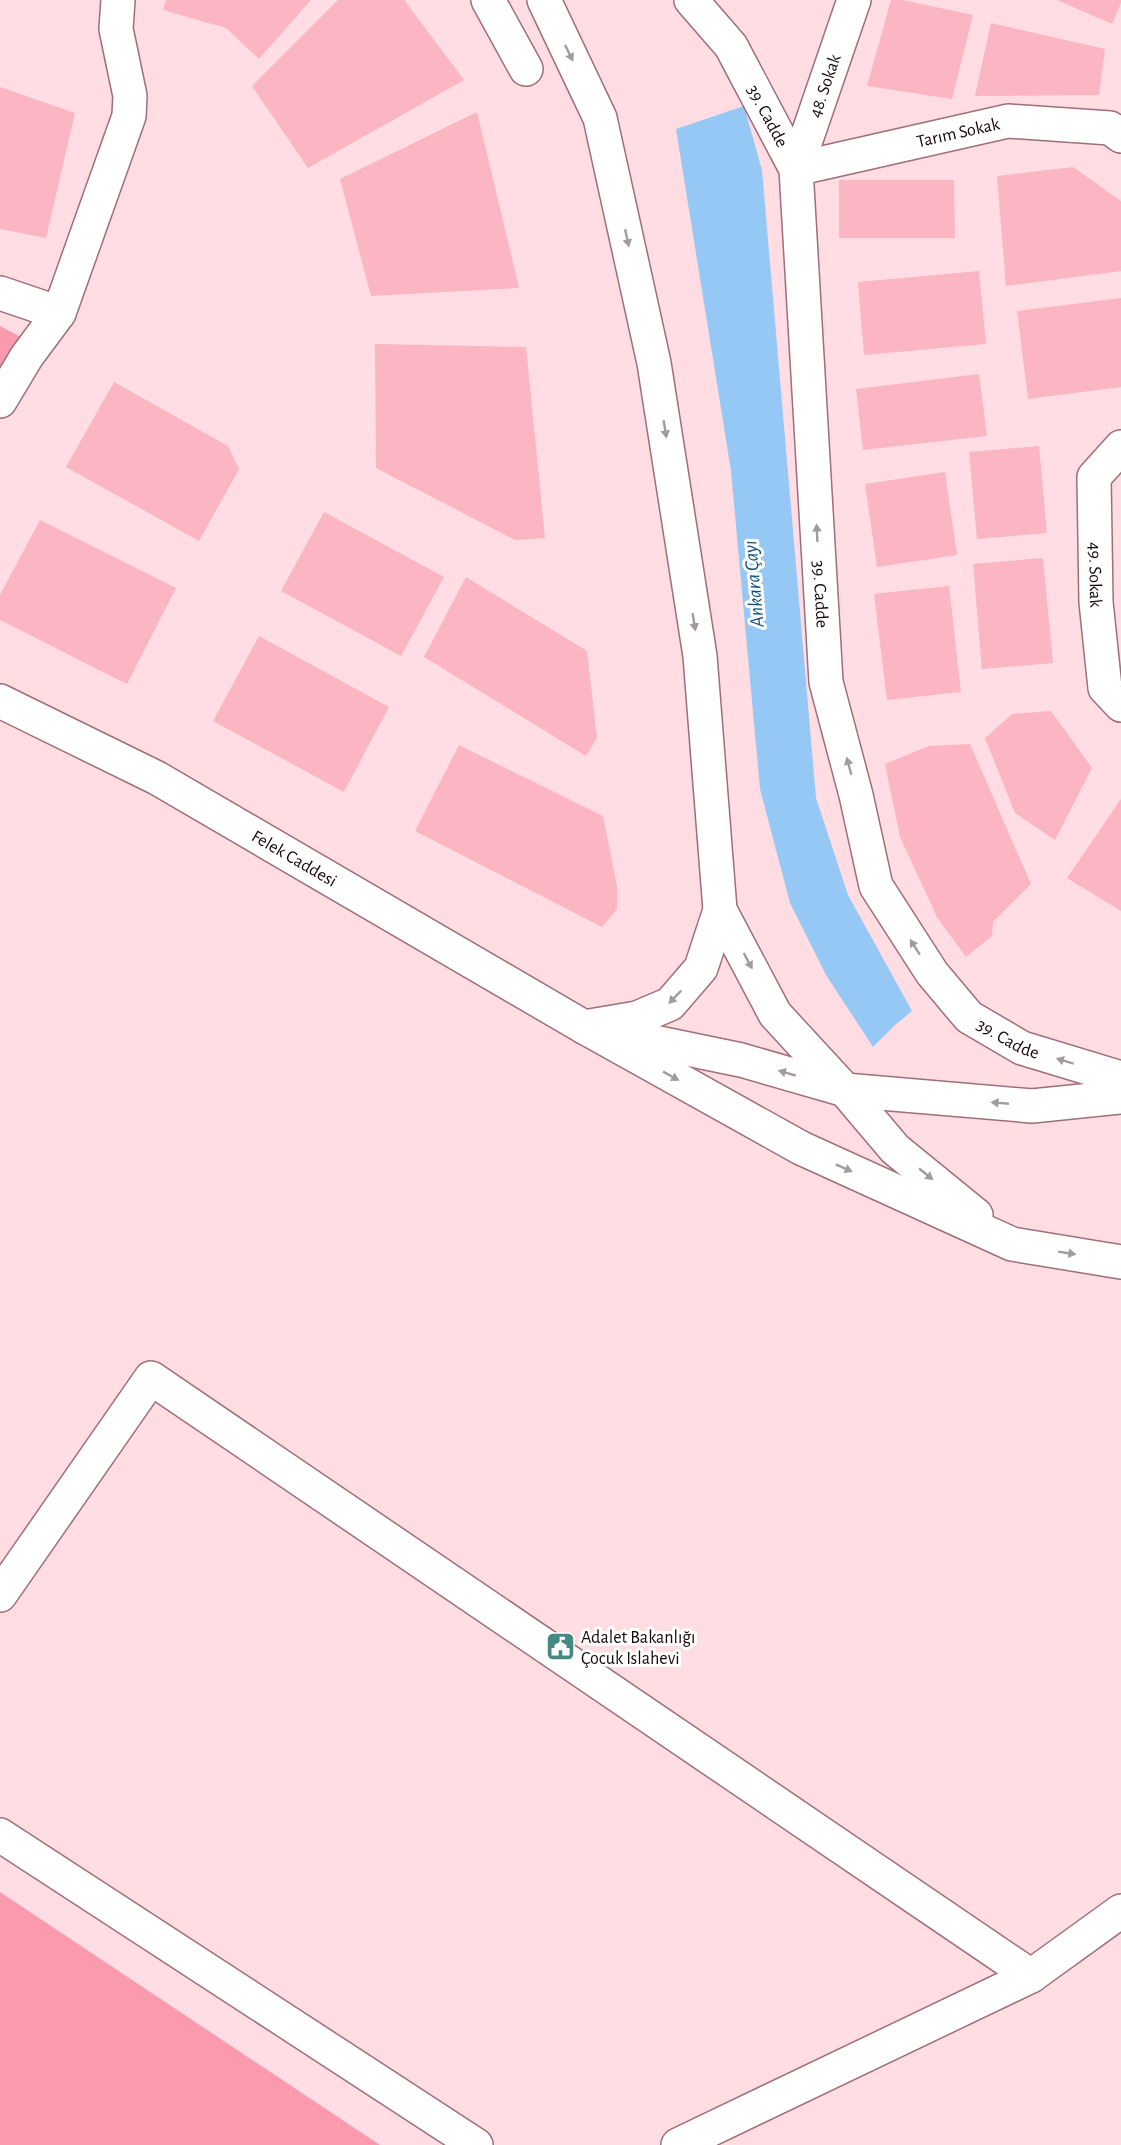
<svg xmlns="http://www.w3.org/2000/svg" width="1121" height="2145" viewBox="0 0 1121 2145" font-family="'Alegreya Sans',sans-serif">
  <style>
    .green { fill: #fa9aaf }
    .water { fill: #96c8f5 }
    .building { fill: #fbb5c3 }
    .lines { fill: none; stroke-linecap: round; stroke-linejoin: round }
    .street-casing { stroke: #9f6e78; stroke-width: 36 }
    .secondary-casing { stroke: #9f6e78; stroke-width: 36 }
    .street { stroke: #fff; stroke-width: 33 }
    .secondary { stroke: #fff; stroke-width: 33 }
    .oneway { fill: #a29b9d }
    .labels { text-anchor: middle; stroke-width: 6; stroke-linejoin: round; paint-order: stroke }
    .street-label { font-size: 18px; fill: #17060a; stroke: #fff }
    .poi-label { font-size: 18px; fill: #17060a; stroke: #fff; text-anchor: start }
    .water-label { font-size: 20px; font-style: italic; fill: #0b4f7f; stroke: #fff }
  </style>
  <rect width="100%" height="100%" fill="#ffdde3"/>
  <path class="green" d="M0,326l19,10 -19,34z
    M0,1892l380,253h-380z"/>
  <path class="water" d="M744,106l18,64 54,628 32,97 64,116 -18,15 -21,21 -47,-72 -36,-72 -30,-114 -29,-318 -55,-342z"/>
  <path class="building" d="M166,0h145l-52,59 -33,-31 -63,-18z
    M338,0h66l60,80 -156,88 -56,-82z
    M891,0h12l70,15 -21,84 -85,-13z
    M1057,0h64v3l-9,21z
    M991,23l114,26 -6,46 -124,1z
    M0,87l75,26 -29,125 -46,-9z
    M477,112l42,176 -148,8 -31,-117z
    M1073,167l48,34v70l-115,15 -9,-110z
    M839,180h115l1,58h-116z
    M979,271l7,73 -122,11 -6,-73z
    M1121,298v89l-93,12 -11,-88z
    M375,344l151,3 19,191 -30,2 -139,-72z
    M979,374l8,62 -124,14 -7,-61z
    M114,382l114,64 11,23 -40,72 -133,-74z
    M1039,446l8,87 -70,6 -8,-87z
    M945,472l12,83 -80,12 -12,-83z
    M324,512l120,65 -43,79 -120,-65z
    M40,520l136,68 -49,96 -127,-64v-25z
    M1043,558l10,105 -71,6 -9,-105z
    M466,577l121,74 10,87 -11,18 -162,-99z
    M949,586l12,106 -74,8 -13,-106z
    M259,636l130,71 -45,85 -131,-71z
    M1051,711l41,57 -37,72 -40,-27 -30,-75 27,-24z
    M970,744l61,140 -38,38 -1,14 -26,21 -29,-40 -37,-80 -15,-73 44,-18z
    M459,745l144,71 14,70v23l-15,18 -187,-96z
    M1121,799v112l-54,-33z"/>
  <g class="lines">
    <defs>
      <g id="street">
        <path d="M488,0l38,69"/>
        <path id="s1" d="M796,169l212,-48 102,7 11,8"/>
        <path id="s2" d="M796,169l58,-169"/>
        <path d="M0,293l59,20 -32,43 -27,45"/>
        <path d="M59,313l70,-197 1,-20 -14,-67 2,-29"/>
        <path id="s3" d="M1121,447l-27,30 2,125 9,86 16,17"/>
        <path d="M0,1595l151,-217 880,598"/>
        <path d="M0,1835l476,310"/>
        <path d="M678,2145l353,-169 90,-65"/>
      </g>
      <g id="secondary">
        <path d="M544,0l56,118 54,245 46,293 20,254 -19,58 -31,36 -33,14 -53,9"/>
        <path id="s4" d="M691,0l40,46 65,123 30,513 30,113 20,91 56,87 37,44 53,31 99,30"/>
        <path id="s5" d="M0,701l157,77 427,249 217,121 211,96 109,18"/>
        <path d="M720,910l55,104 70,76 50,59 81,66"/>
        <path d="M615,1034l126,26 104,30 187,16 89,-9"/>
      </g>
    </defs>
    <use href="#street" class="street-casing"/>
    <use href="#secondary" class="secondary-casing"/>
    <use href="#street" class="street"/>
    <use href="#secondary" class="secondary"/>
  </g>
  <defs><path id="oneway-solid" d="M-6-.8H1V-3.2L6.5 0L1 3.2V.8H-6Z" transform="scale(1.5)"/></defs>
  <g class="oneway">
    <use href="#oneway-solid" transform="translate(569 53) rotate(64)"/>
    <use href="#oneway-solid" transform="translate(627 238) rotate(78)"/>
    <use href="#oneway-solid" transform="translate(665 429) rotate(81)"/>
    <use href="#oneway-solid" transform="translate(817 533) rotate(-93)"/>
    <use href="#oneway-solid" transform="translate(694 622) rotate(81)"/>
    <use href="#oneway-solid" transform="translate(849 766) rotate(-105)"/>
    <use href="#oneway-solid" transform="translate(915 947) rotate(-123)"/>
    <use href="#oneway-solid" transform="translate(748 961) rotate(62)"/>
    <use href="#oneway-solid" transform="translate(675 997) rotate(134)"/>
    <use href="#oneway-solid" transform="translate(1065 1061) rotate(-163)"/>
    <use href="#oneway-solid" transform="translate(787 1073) rotate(-164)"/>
    <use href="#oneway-solid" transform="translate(671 1076) rotate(29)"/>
    <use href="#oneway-solid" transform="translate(1000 1103) rotate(-175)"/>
    <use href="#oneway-solid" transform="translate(844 1168) rotate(24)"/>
    <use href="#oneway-solid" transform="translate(926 1174) rotate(39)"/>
    <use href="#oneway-solid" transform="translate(1067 1253) rotate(9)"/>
  </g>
  <defs>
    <symbol id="civic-square" viewBox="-11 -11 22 22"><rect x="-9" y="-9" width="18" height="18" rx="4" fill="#448a83" stroke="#fff"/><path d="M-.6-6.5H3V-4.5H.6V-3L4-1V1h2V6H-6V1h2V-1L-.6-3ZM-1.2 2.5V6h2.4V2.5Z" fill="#fff"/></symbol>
  </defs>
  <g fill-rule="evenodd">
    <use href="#civic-square" x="544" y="1630" width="33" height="33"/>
  </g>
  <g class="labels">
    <g class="street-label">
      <text dy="6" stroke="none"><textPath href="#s2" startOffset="88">48. Sokak</textPath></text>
      <text dy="6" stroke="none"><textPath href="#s4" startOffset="140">39. Cadde</textPath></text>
      <text dy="6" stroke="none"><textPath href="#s1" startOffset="166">Tarım Sokak</textPath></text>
      <text dy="6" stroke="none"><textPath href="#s3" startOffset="138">49. Sokak</textPath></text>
      <text dy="6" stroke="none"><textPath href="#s4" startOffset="626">39. Cadde</textPath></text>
      <text dy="6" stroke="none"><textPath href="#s5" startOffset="334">Felek Caddesi</textPath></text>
      <text dy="6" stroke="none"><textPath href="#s4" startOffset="1130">39. Cadde</textPath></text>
    </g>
    <g class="poi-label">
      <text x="581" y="1643">Adalet Bakanlığı<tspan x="581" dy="21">Çocuk Islahevi</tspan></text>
    </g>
    <g class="water-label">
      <text transform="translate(753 584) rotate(-95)" y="7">Ankara Çayı</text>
    </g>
  </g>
</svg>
